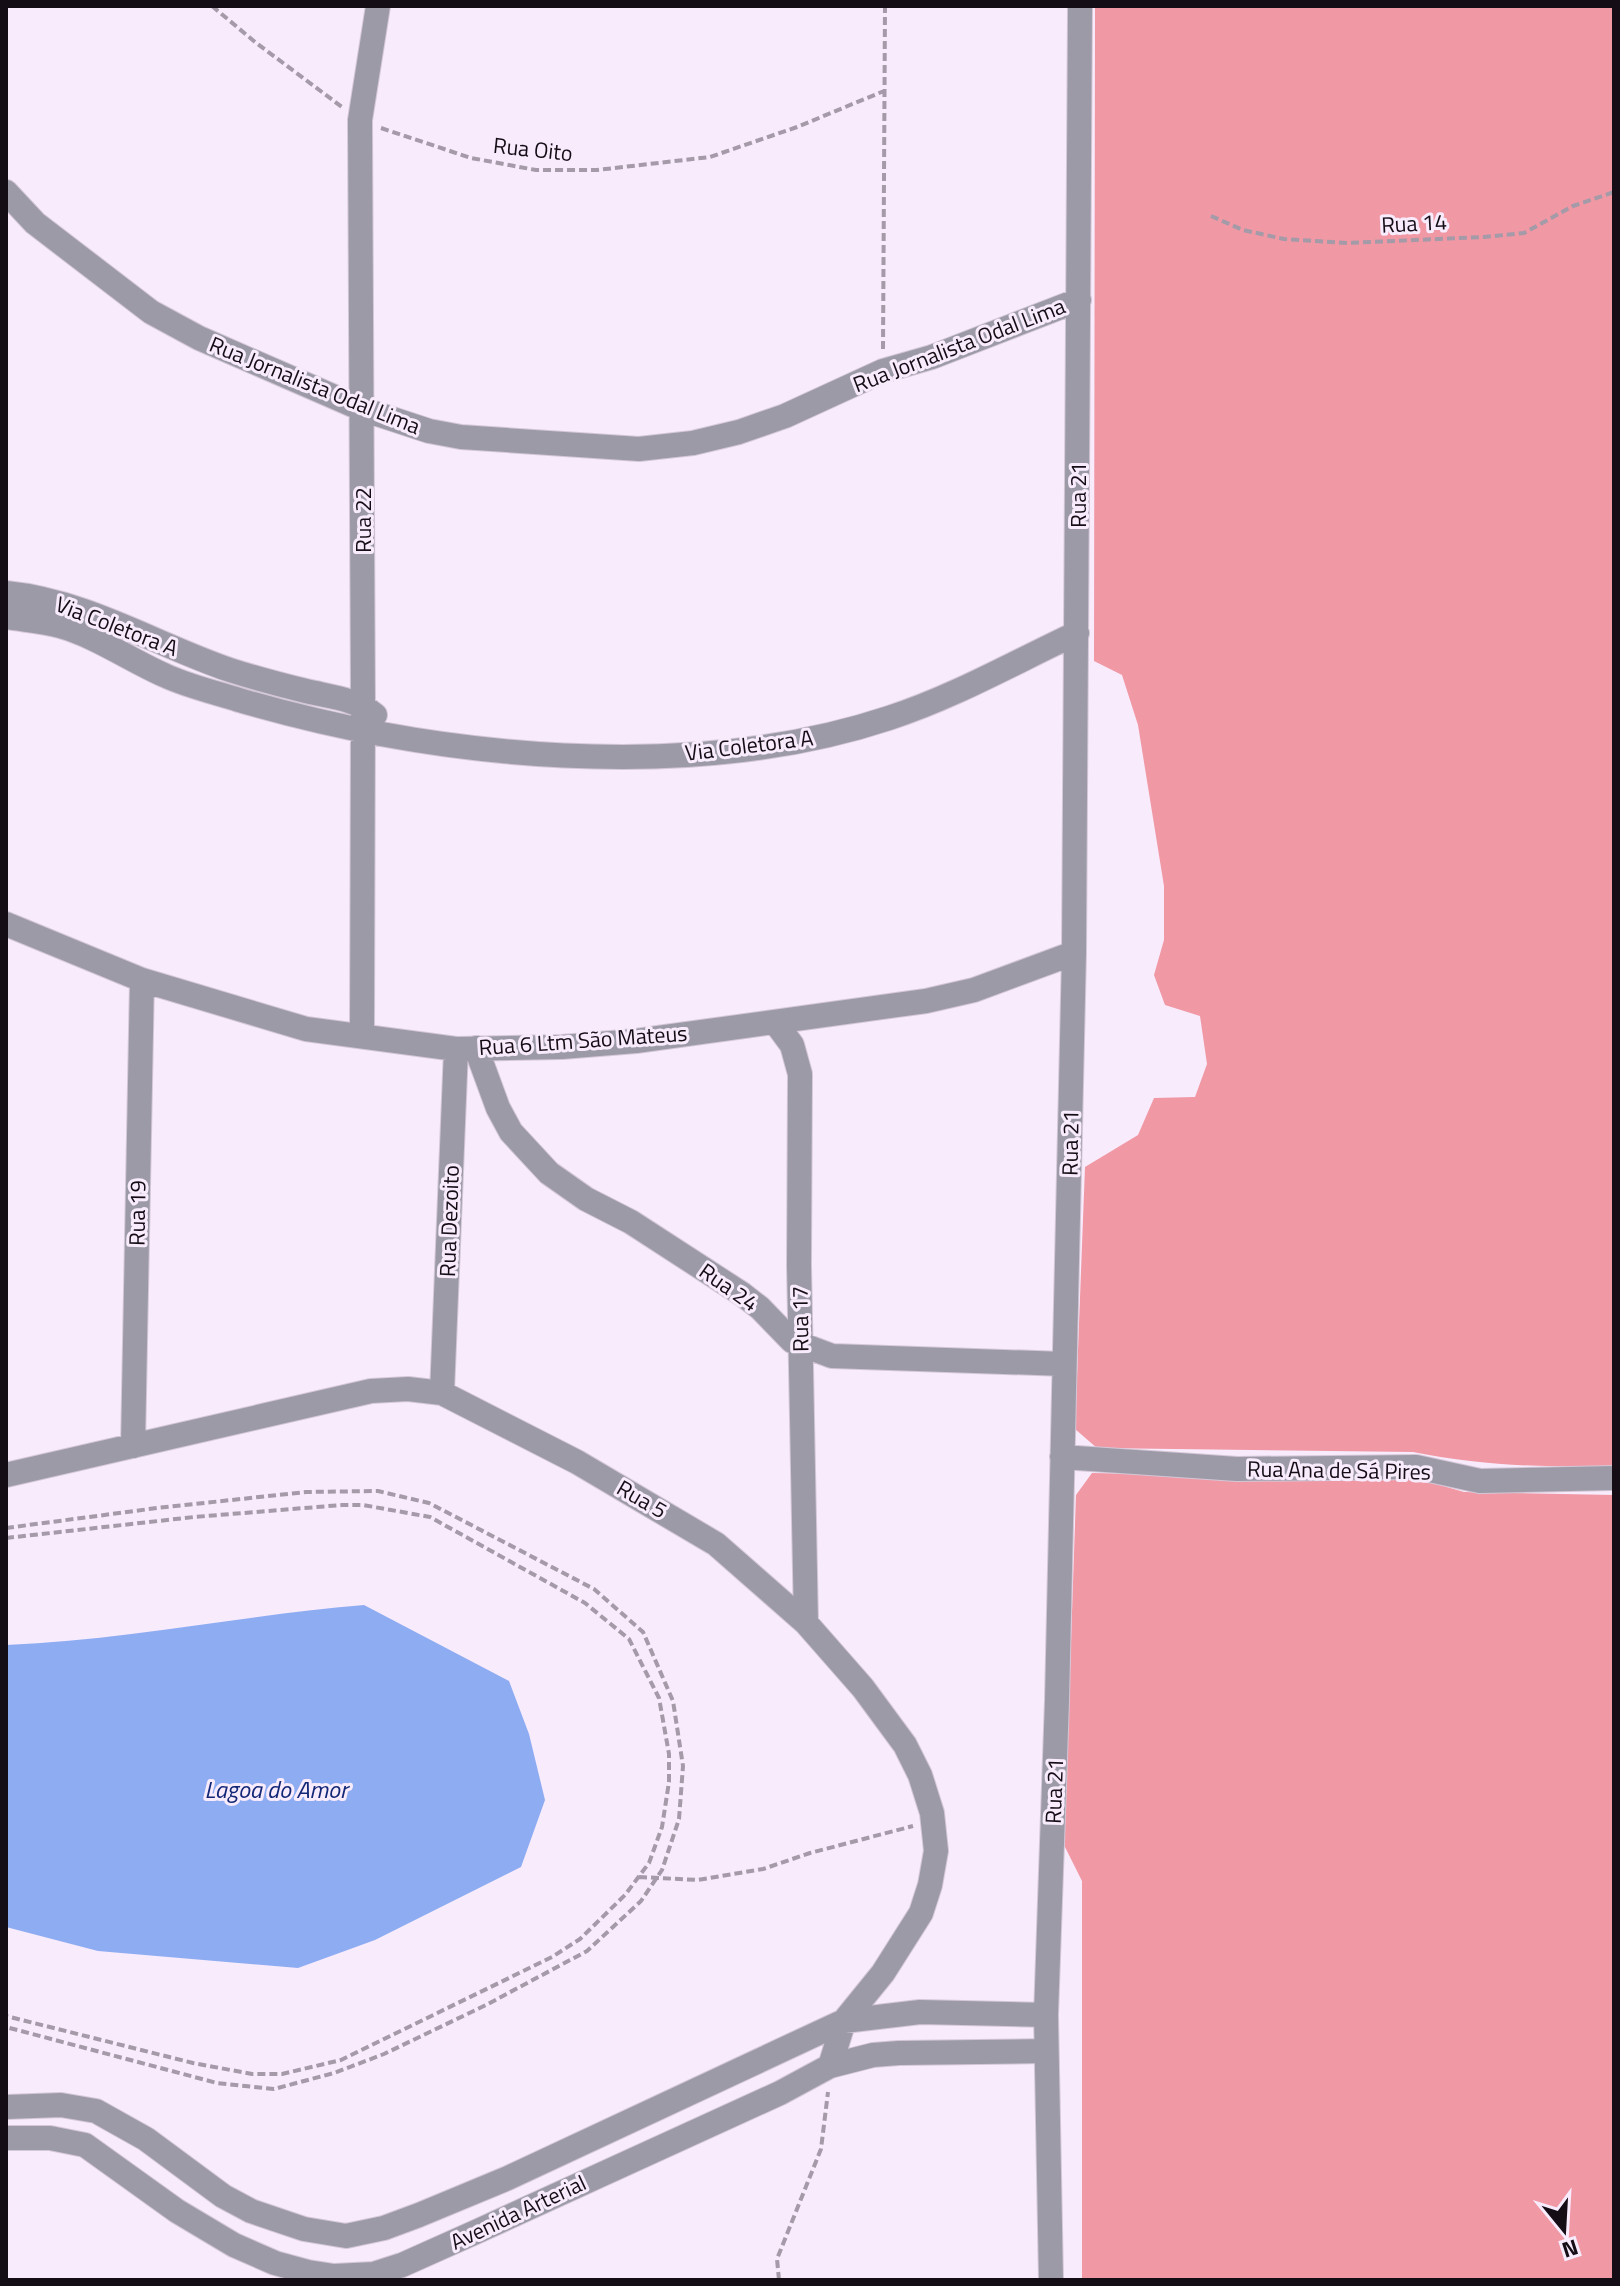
<svg xmlns="http://www.w3.org/2000/svg" width="1620" height="2286" viewBox="0 0 1620 2286" font-family="'Titillium Web',sans-serif">
  <style>
    .forest { fill: #f098a4 }
    .water { fill: #8eacf2 }
    .lines { fill: none; stroke-linecap: round; stroke-linejoin: round }
    .minor-casing { stroke: #d4c7d7; stroke-width: 26 }
    .path { stroke: #a49aa8; stroke-width: 4; stroke-dasharray: 8 4; stroke-linecap: butt }
    .minor { stroke: #9c9aa7; stroke-width: 24 }
    .labels { text-anchor: middle; stroke-width: 6; stroke-linejoin: round; paint-order: stroke }
    .street-label { font-size: 22px; fill: #140d16; stroke: #f8ebfc }
    .water-label { font-size: 24px; font-style: italic; fill: #122876; stroke: #f8ebfc }
  </style>
  <rect width="100%" height="100%" fill="#f8ebfc"/>
  <path class="forest" d="M1095,6h519v1461c-71,0 -131,-1 -201,-15l-316,-4 -22,-19 10,-262 53,-32 16,-37 41,-1 12,-33 -7,-48 -35,-11 -11,-30 10,-35v-54l-26,-161 -16,-50 -28,-14z
    M1092,1473l327,6 45,13 150,3v785h-532v-399l-18,-36 12,-350z"/>
  <path class="water" d="M364,1605l145,76 20,53 16,66 -24,67 -146,73 -77,28 -200,-17 -92,-24v-282c120,-5 238,-30 358,-40z"/>
  <g class="lines">
    <defs>
      <path id="minor" d="M6,192l29,31 116,89 48,26 163,71 67,22 32,6 178,12 54,-6 46,-11 46,-16 98,-45 49,-14 147,-57
        M6,593c81,8 148,51 224,77 25,8 51,15 76,21 25,6 48,7 69,24
        M6,617c18,3 36,4 54,9 36,10 70,34 104,49 23,11 50,17 75,25 198,58 451,84 650,18 65,-21 126,-56 188,-85
        M6,924l136,56 164,49 150,20 106,-2 74,-6 290,-40 48,-11 100,-37
        M775,1022l17,23 8,29 -1,191 7,358
        M362,1036l1,-330 -3,-586 18,-114
        M476,1048l22,60 13,24 38,41 37,26 45,23 111,72 18,14 32,33 40,15 232,8
        M442,1393l14,-344
        M133,1446l9,-466
        M1062,1457l175,12 179,-2 64,14 134,-3
        M6,1475l365,-84 37,-2 34,4 135,69 139,82 90,79 57,65 42,57 15,30 12,38 4,38 -6,34 -9,28 -38,60 -39,48 -14,45
        M6,2107l55,-2 35,6 50,28 77,57 28,15 53,18 42,7 38,-8 35,-13 89,-37 336,-157 76,-9 126,3
        M6,2138h44l35,7 92,66 57,34 41,18 33,9 26,4 40,-2 28,-9 76,-34 302,-138 50,-27 43,-11 26,-2 147,-2
        M1051,2280l-5,-265 11,-315 17,-747 6,-947"/>
    </defs>
    <use href="#minor" class="minor-casing"/>
    <path class="path" d="M212,6l43,36 87,65
      M381,128l90,30 65,12h61l113,-13 87,-30 87,-36
      M1211,216l32,14 41,9 63,4 137,-6 40,-4 49,-27 41,-14
      M883,349l2,-343
      M6,1528l151,-20 149,-16 72,-1 51,12 165,86 49,43 30,69 10,65 -4,53 -17,51 -21,31 -54,50 -101,54 -102,49 -50,19 -60,16 -57,-6 -211,-56
      M6,1538l188,-21 148,-12h21l67,12 155,86 44,36 30,59 10,56v28l-7,45 -13,36 -24,32 -45,44 -28,18 -211,103 -59,14h-30l-59,-11 -187,-47
      M639,1877l59,3 65,-11 47,-16 103,-27
      M779,2280l-2,-21 44,-110 7,-57"/>
    <use href="#minor" class="minor"/>
  </g>
  <g class="labels">
    <g class="street-label">
      <text transform="translate(533 149) rotate(6)" y="8">Rua Oito</text>
      <text transform="translate(1414 223) rotate(-3)" y="8">Rua 14</text>
      <text transform="translate(959 345) rotate(-21)" y="8">Rua Jornalista Odal Lima</text>
      <text transform="translate(315 385) rotate(22)" y="8">Rua Jornalista Odal Lima</text>
      <text transform="translate(1078 495) rotate(-90)" y="8">Rua 21</text>
      <text transform="translate(363 520) rotate(-90)" y="8">Rua 22</text>
      <text transform="translate(117 626) rotate(21)" y="8">Via Coletora A</text>
      <text transform="translate(749 745) rotate(-7)" y="8">Via Coletora A</text>
      <text transform="translate(583 1040) rotate(-4)" y="8">Rua 6 Ltm São Mateus</text>
      <text transform="translate(1070 1143) rotate(-89)" y="8">Rua 21</text>
      <text transform="translate(137 1213) rotate(-89)" y="8">Rua 19</text>
      <text transform="translate(449 1221) rotate(-88)" y="8">Rua Dezoito</text>
      <text transform="translate(729 1287) rotate(35)" y="8">Rua 24</text>
      <text transform="translate(800 1319) rotate(-91)" y="8">Rua 17</text>
      <text transform="translate(1339 1470) rotate(1)" y="8">Rua Ana de Sá Pires</text>
      <text transform="translate(642 1499) rotate(30)" y="8">Rua 5</text>
      <text transform="translate(1054 1791) rotate(-88)" y="8">Rua 21</text>
      <text transform="translate(518 2212) rotate(-25)" y="8">Avenida Arterial</text>
    </g>
    <g class="water-label">
      <text x="276" y="1798">Lagoa do Amor</text>
    </g>
  </g>
  <rect width="1620" height="2286" fill="none" stroke="#140d16" stroke-width="16"/>
  <g transform="translate(1564 2230) rotate(162)" stroke="#f8ebfc" stroke-width="6" paint-order="stroke">
  <path d="M0-6L14 30L0 20L-14 30Z" fill="#140d16"/>
  <text y="-12" font-size="22" font-weight="bold" text-anchor="middle" fill="#140d16">N</text>
  </g>
</svg>
